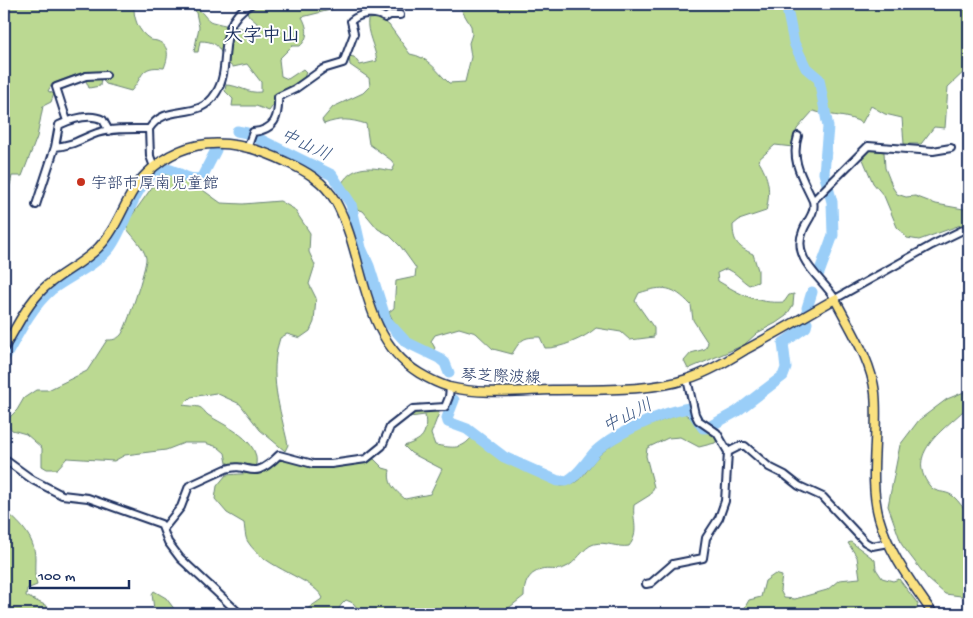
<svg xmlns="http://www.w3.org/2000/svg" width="973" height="618" viewBox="0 0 973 618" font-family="'Gochi Hand','Klee One',sans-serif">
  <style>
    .green { fill: #bbd992; stroke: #6b8478 }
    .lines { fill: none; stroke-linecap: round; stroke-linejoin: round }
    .river { stroke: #9acef8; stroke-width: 11 }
    .minor-casing { stroke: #1b2f5e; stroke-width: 10 }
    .major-casing { stroke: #1b2f5e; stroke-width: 11 }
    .minor { stroke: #fff; stroke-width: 6 }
    .major { stroke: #fae180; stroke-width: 8 }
    .poi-dot { fill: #c8321e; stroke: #fff; stroke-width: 2 }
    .labels { text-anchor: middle; stroke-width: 4; stroke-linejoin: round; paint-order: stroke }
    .poi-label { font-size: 16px; fill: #1b2f5e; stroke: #fff; text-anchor: start }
    .street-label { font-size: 16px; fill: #1b2f5e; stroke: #fff }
    .water-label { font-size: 18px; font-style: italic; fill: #3b5784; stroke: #fff }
    .quarter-label { font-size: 19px; font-weight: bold; fill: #1b2f5e; stroke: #fff }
  </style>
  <rect width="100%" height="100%" fill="#fff"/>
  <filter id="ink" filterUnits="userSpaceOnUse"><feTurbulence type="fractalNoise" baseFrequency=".02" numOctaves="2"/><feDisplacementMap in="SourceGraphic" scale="10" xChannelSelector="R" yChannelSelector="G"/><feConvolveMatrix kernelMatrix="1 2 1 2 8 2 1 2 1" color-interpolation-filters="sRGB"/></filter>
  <g filter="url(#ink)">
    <path class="green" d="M4,4h130c-1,13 4,28 16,35 2,2 4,1 7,2 14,5 11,17 7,27 -25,-3 -20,9 -33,23l-25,-7 -5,-6 -1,8 -11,2 -5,-12 -6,-2 -26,10 -4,7 6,3 -3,8 -8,4 -6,31 -15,39h-10l-2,9 -6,7z
      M243,4h100l-1,3 -40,10c6,11 7,21 -2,29h-8l-13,13 2,17 7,3 15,-10 3,3 -2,6 -28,17 -1,8 -6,8 -13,-5h-24l1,-7 -8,-8 1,-6c13,0 22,9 35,7v-10l-14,-18 -14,3c-17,-10 -7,-26 -33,-26l-2,11h-4l5,-25 -4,-19c8,3 9,9 15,13 3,2 43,10 46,9l1,-7 -8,-7z
      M458,4h129l5,2 2,-2h375v63l-21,20 -3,41 -11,-1 -13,17h-17l-2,-26 -17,-4 -14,-8 -9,17c-13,-8 -33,-7 -49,-12l-16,18 -4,18 -18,-2 -17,15c11,18 13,30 8,51l-27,9 -6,5c0,17 5,22 20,29l5,16v12l-9,3c-8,-5 -14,-14 -23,-16l-9,4 1,8c22,13 39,23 66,21l5,-7 5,-1 -1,11 -7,11 -10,7 -19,10 -13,12 -56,24 -4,-8 7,-8 14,-4 3,-6 -15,-23 -2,-15c-18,-19 -27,-20 -52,-12l-4,8 19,27v9l-24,3 -9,-8 -25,-4c-11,10 -37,21 -51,20l-5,-11c-17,0 -19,2 -28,17l-19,-5 -17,-16 -17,-5 -24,7 -4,6 4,7 -2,3c-21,-9 -35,-17 -44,-39l5,-4 2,-27 19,-4 1,-9 -15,-21 -12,-12 -11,-6 -15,-18 -6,-2 -15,-26c12,-19 30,-16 50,-12l3,-6 -4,-5 -22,-16 -3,-20c-16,-5 -26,-6 -42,0l-2,-4 11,-13 30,-14 7,-7 -1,-8 -19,-13 -1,-9 5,1 6,8 17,-4c-2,-15 -11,-28 -9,-42l11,-1 10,7 21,29c19,3 26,17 39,29l16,-1 6,-25 -2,-14 3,-9 -1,-8z
      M870,150l14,2 1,16 8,20 4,6 9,3 9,-1 21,8 33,6v12l-50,18 -12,-2 -10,-11 -13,-31 -11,-13 -11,-26z
      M169,173l24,10 28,20 22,1 37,-3 14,8 16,24 -1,19 6,13 -6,19 7,14 -2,24 -4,9 -10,7 -13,-4 -7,4c-12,38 0,70 8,107l-3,6 -25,-21 -20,-26 -24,-11 -25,4 -8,8c5,1 12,1 16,2 4,1 6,6 9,8 15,10 56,26 47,53l-28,-5 -2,-10 -7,-6 -13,-4h-21l-18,7 -41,5 -11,6 -47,-3 -10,11h-10l-5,-3v-18l-16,-14 -14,-4 -5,-6h-3v-6l4,1 9,-9 7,-12 12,-8h12l39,-19 20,-31c5,0 9,0 14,-5 5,-5 26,-69 25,-77 -2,-11 -13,-21 -19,-29l1,-8 32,-45z
      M969,390v19l-7,3c-20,19 -56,42 -33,73 6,9 16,5 24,11 6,5 10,13 16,17v84l-24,-3 -17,-15 -26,-34 -14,-39 12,-61 19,-25 28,-21z
      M419,404l16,2 4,7 -8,21 4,11c15,2 25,6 36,-7l10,4 17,15 63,29c24,-1 25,-21 43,-35 22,-19 53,-29 80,-38l8,6 5,9 15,6 5,6 -2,3 -16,4 -19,-10 -12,1 -21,10 -1,8 8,31 -4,8 -16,10c-2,16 6,27 -5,41 -12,2 -23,-5 -35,-2 -11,3 -18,20 -30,24 -7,3 -16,0 -23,2 -13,3 -17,14 -17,26l-23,18h-139l-9,-11 -7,-3 -5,5 -5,9h-36l23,-16c-10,-20 -58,-29 -75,-56 -3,-4 -3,-13 -4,-19l-17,-10 -12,-14 2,-13 9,-11c24,-2 35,0 55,-16l52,8 41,-8 9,9 7,2c-3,14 5,20 15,29l25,-5 12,-25 -31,-16 -7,-7c18,-6 24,-11 21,-31l-15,2 -6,-5z
      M4,510c15,12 31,27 31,48 0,10 -1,17 2,27l-10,4 -1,7 21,10 1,8h-44z
      M851,542l24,18 1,9 6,9 11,3 6,-2 19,25 -2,9 -175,1 8,-14 12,-3 4,-16 10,-7 7,2 -2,14 4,8 11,1 32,-9 12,-10 21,-2 -3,-21 -9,-14z
      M154,591l12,7 12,16h-26l2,-5 -2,-15z"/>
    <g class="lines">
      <path class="river" d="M786,4l8,39 12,25 13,11 9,48 -4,46 8,29 1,33 -14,38
        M237,131l10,2 85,42 19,29 10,44 8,18 17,54 20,22 33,16 6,5 4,10
        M807,308l5,-16
        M4,359c13,-23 27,-52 47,-69 17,-13 43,-24 57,-40 17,-19 25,-68 51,-80 15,-6 28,15 43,7l14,-27
        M454,400l-7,18 1,4 19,7 37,28 54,24h8c12,-4 21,-21 30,-30 18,-17 69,-40 94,-43l13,20h4l29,-16 47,-36 3,-8 -3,-25 23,-16 1,-4"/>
      <defs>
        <path id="minor" d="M270,4h12
          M67,121l-11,-34 30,-11 20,-1
          M798,136c-8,25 5,43 15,65
          M248,146l5,-14c22,-2 26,-15 25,-35l17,-8 28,-20 20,-6 11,-29 -3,-13c9,-8 24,-10 34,-3l5,-3h10
          M55,147c20,-2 25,-8 42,-14 16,-5 35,-4 52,-4
          M951,148l-18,3 -65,-5 -55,55c3,12 -6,19 -10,30 -12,29 20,47 32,68l97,-54 37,-18
          M154,167l-4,-11 -1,-27c18,-28 49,-6 67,-36 18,-28 -3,-68 35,-89
          M36,205l19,-58 4,-22c13,-6 31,-12 44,-5l6,11
          M728,452l12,-6h5l24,21 16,8 14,11 24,11 42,45 7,4 16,-3
          M4,459l29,21 29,15 26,3 73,26 7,18 12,16 60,56
          M164,528l17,-21 8,-21 37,-17c25,-8 24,15 53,-14l34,9h18l35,-5 16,-13 8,-19 23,-18 32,-2 4,-10 1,-10
          M646,584l5,-1 22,-19 30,-6 3,-20 13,-20 6,-17 3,-49 -11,-19 -19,-13 -3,-6 -8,-35"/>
        <path id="major" d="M4,348c12,-20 22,-42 39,-59 17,-16 40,-25 56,-42 21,-21 26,-52 47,-73 41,-41 91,-36 140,-12 20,9 38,19 50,40 30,55 24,135 83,171 10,6 20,11 30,14 32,8 70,4 103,3 40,-1 98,2 135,-11 20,-6 40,-18 58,-29 30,-16 60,-34 90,-51 15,30 36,60 40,94 4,42 -7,84 4,125 10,36 34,66 54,96"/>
      </defs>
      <use href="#minor" class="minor-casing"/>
      <use href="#major" class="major-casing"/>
      <use href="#minor" class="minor"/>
      <use href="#major" class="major"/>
    </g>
  </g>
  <circle class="poi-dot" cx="81" cy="182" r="5"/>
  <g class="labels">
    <g class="poi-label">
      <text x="91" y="188">宇部市厚南児童館</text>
    </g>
    <g class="street-label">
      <text transform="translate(501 375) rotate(2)" y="6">琴芝際波線</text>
    </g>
    <g class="water-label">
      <text transform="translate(306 144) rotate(25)" y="6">中山川</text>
      <text transform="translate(627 415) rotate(-27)" y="6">中山川</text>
    </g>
    <g class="quarter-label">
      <text x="262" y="41">大字中山</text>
    </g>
  </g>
  <rect width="973" height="618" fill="none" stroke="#fff" stroke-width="20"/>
  <rect x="10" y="10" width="953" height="598" fill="none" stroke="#1b2f5e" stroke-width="2" filter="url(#ink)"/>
  <path d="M30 580v8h99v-8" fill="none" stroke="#1b2f5e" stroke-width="2.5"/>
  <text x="38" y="580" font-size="15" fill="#1b2f5e" stroke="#ffffff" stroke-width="4" paint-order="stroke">100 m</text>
</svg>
